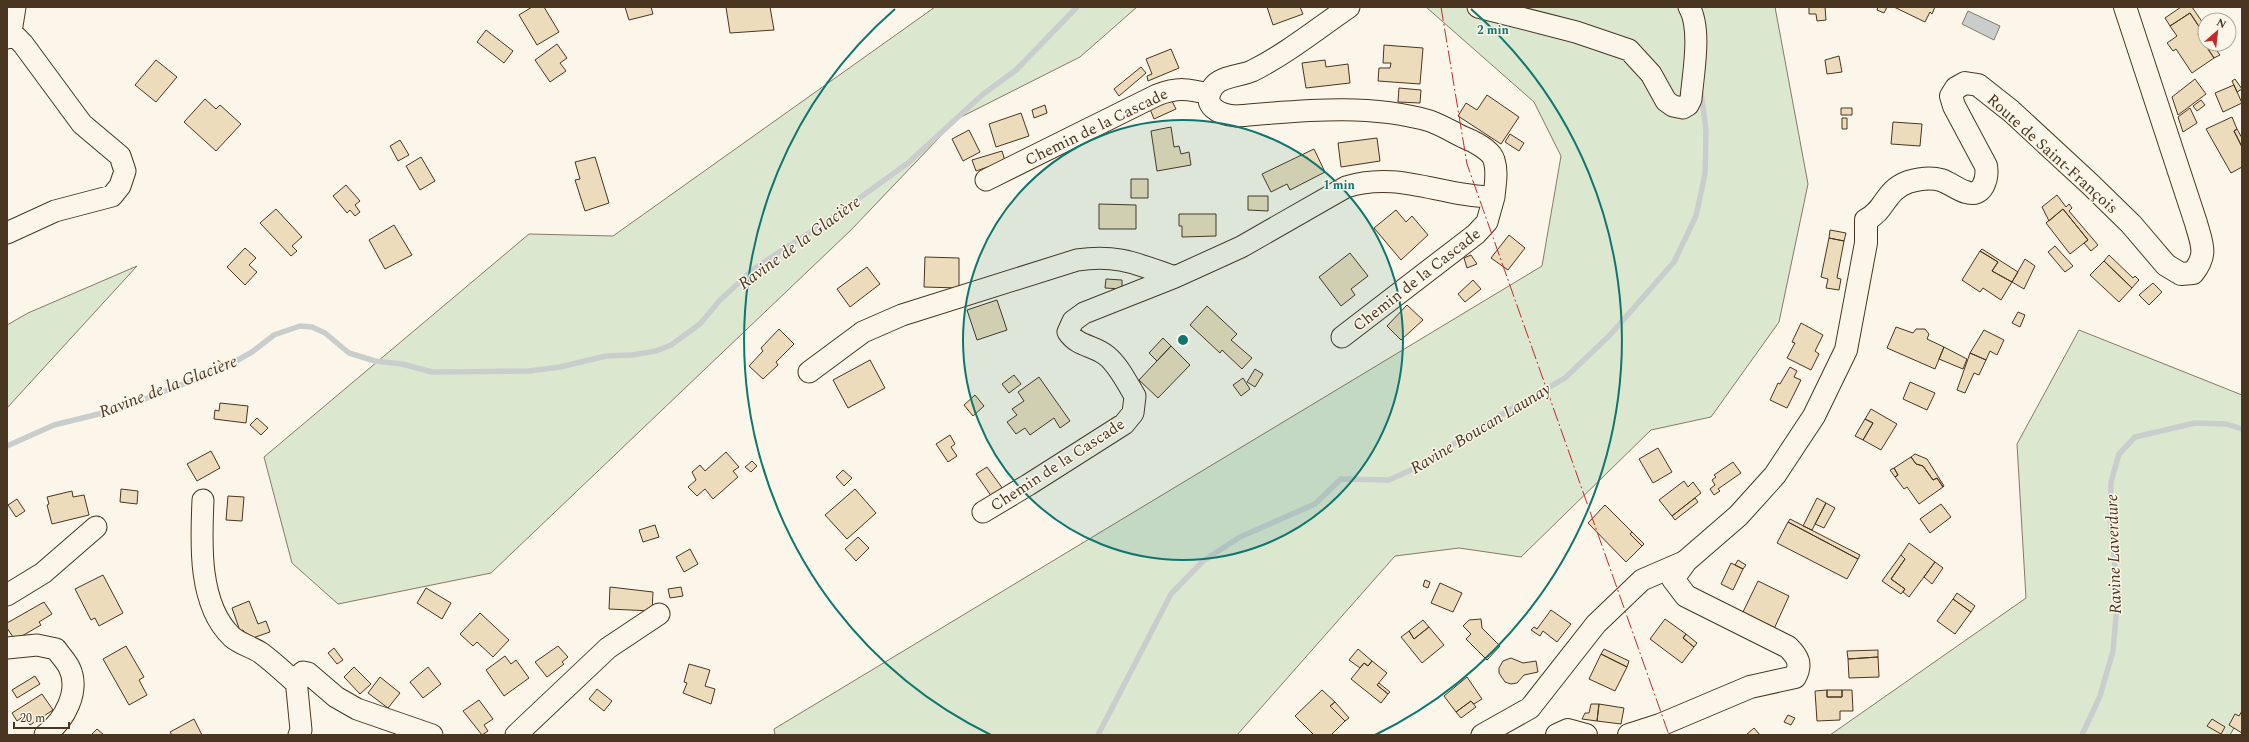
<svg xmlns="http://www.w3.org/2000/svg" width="2249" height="742" viewBox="0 0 2249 742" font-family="Spectral,serif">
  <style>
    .green { fill: #dce7d0; stroke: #887966 }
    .water { fill: #c9cecd; stroke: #887966 }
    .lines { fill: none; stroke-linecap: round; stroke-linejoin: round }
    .stream { stroke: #c9cecd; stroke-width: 5.5 }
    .building { fill: #ecdcbc; stroke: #4a3520 }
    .minor-casing { stroke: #4a3520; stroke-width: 23 }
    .major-casing { stroke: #4a3520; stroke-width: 24 }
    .minor { stroke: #fbf6e9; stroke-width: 21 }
    .major { stroke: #fbf6e9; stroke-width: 22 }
    .power { stroke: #c62828; stroke-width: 1; stroke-dasharray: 14 3 2 3; stroke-linecap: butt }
    .ring { fill: none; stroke: #0f766e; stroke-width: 2 }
    .labels { text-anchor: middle; stroke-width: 3; stroke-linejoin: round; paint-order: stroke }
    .street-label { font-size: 16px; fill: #4a3520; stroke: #fbf6e9 }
    .water-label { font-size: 17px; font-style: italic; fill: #4a3520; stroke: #fbf6e9 }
    .centre { fill: #0f766e; stroke: #fbf6e9; stroke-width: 2 }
    .ring-label { font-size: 12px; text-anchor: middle; font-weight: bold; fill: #0f766e; stroke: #fbf6e9; stroke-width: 3; stroke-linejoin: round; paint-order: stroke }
  </style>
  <rect width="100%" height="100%" fill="#fbf6e9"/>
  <path class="green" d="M935,7h202l-57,50 -123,62 -106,111 -360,343 -153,31 -46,-41 -28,-106 265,-223 84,2z
    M1426,7h349l33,177 -29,138 -68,95 -60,13 -130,127 -62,-9 -64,8 -158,179h-462l-1,-6 768,-463 19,-110 -27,-54z
    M137,266l-130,142v-83l21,-12z
    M2079,330l163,65v318l-12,22h-400l196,-137 -9,-154z"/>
  <path class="water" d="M1968,11l32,15 -6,14 -32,-16z"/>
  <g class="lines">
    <path class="stream" d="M7,446l47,-21 65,-16 103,-40 30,-17 22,-17 26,-9 12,1 13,6 24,20 26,8 27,3 30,8 97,-1 31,-4 46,-11 26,-1 24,-4 15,-6 29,-21 20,-24 34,-31 25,-17 43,-27 86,-62 74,-68 34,-25 61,-63
      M1098,735l73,-141 32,-33 37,-24 75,-33 26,-25 48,1 24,-11 81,-50 71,-41 45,-43 64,-73 22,-46 9,-42 1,-43 -5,-39
      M2082,735l18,-39 13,-45 5,-57 -8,-76 1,-36 8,-28 16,-17 60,-14 31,1 16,5"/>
  </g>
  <path class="building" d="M532,7h12l15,25 -22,13 -18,-30z
    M625,7h26l2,7 -24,6z
    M726,7h44l4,23 -44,3z
    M1267,7h33l3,7 -30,11z
    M1809,7h16l1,13 -9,1 -1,-7h-7z
    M1878,7h9l-3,6 -7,-3z
    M1894,7h41l-3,7 -2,-2 -5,10z
    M2181,7h11l13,19 -2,5 2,13h7l8,11 -6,3 -16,-24 4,-3 -12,-18 -20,13 -5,-8z
    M2190,13l12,18 -4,3 16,24 -22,15 -16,-24 -3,2 -6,-8 10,-7 -7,-10z
    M486,30l27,21 -9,12 -27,-21z
    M557,44l10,14 -7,5 6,8 -16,11 -15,-22z
    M1384,45l39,3 -3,36 -42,-3 1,-13h11l1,-5h-8z
    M1171,49l8,19 -31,13 -1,-5 5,-2 -6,-15z
    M1839,56l3,16 -15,2 -2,-14z
    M156,60l21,17 -21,25 -21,-17z
    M1325,60l1,7 22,-3 2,19 -44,5 -4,-25z
    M1141,67l5,6 -27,23 -5,-7z
    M2195,79l11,15 -28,21 -6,-18z
    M2235,79l7,10 -5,3 -5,-11z
    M2234,85l8,18 -19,9 -8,-19z
    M1399,88l22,2 -1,13 -22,-1z
    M1487,95l32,22 -18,27 -43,-28 8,-13 11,7z
    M205,99l11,10 4,-4 21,19 -25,27 -32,-29z
    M1171,99l5,10 -22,10 -4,-10z
    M2201,100l4,5 -8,6 -4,-5z
    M1045,105l2,8 -13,5 -2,-8z
    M1841,108h11v7h-11z
    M2190,108l7,15 -14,9 -5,-15z
    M1021,113l8,23 -33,11 -7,-23z
    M2232,117l5,12 -3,2 8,16v20l-11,6 -25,-44z
    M1842,118h5v11h-5z
    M1893,122l29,2 -2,22 -29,-2z
    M1171,127l3,20 5,-1 2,8 8,-2 2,13 -34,6 -6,-40z
    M2237,129l5,9v9l-8,-16z
    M969,130l11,22 -17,9 -11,-22z
    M1510,134l14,9 -5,8 -14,-9z
    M1377,138l3,23 -39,6 -3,-24z
    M400,140l9,15 -11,6 -8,-15z
    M1314,149l11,23 -35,18 -3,-6 -16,8 -9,-18z
    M1002,151l3,10 -29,10 -4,-11z
    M421,157l14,24 -15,9 -14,-24z
    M595,157l14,46 -24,8 -10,-31 5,-1 -5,-17z
    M1131,179h17v19h-17z
    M346,185l14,16 -5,4 5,7 -5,4 -5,-6 -3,3 -14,-17z
    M2057,195l9,12 3,-3 3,4 -3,3 29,34 -7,6 -7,-8 4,-3 -25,-31 -14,12 -7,-14z
    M1248,196h20v15l-20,-1z
    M1099,204l37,1v24h-37z
    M276,209l26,28 -10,9 5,5 -6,5 -31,-33z
    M2063,209l25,31 -18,14 -24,-31z
    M1396,210l10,12 6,-6 16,19 -27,25 -27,-32z
    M1179,214h37v22l-34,1v-11h-3z
    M394,225l18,30 -27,14 -16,-29z
    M1830,230l16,3 -2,8 -15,-3z
    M1509,235l16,13 -17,22 -17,-12z
    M1829,238l15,3 -7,37 4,1 -2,11 -13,-2 2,-9 -7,-2z
    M2055,246l18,20 -8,6 -17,-20z
    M245,248l11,10 -7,7 8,7 -12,13 -18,-18z
    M1982,249l36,23 -6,10 -20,-11 6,-9 -18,-11z
    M1980,251l18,11 -6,9 20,11 -11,18 -18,-12 -3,4 -18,-12z
    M1350,253l18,23 -17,13 4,6 -14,11 -22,-29z
    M1471,255l6,9 -10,4 -3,-10z
    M2109,255l24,23 2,-2 4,4 -7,8 -28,-27z
    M925,257l34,1v30l-35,-1z
    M2025,259l10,7 -11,23 -12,-7z
    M2104,261l28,27 -13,14 -29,-27z
    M867,267l13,17 -30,23 -13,-18z
    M1106,279l16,1v9l-17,-1z
    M1473,280l8,9 -16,13 -7,-8z
    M2153,283l9,9 -13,13 -10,-10z
    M997,300l10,30 -30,10 -10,-30z
    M1407,305l16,15 -22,20 -14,-14z
    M1207,306l30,28 -6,6 21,18 -10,11 -20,-19 -2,3 -30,-28z
    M2018,312l7,3 -5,12 -8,-4z
    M1801,323l22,12 -8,16 4,3 -8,16 -24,-12 8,-15 -3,-1z
    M1896,327l17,6 3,-4h9l4,5 -2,5 17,8 -9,22 -48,-21z
    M779,329l15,15 -18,18 2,3 -15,14 -14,-13 14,-15 -2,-3z
    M1984,330l20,10 -7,15 -7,-4 -4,9 -16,-7z
    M1163,338l8,8 -14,15 -8,-8z
    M1171,346l19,19 -32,33 -19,-18z
    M1944,347l23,12 -4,10 -24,-10z
    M1970,353l16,7 -7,15 -5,-2 -9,20 -8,-3z
    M870,360l15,28 -37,20 -15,-28z
    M1790,367l7,4 -3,6 7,3 -14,28 -17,-8 8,-17 2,1z
    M1255,369l8,5 -8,13 -8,-5z
    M1014,375l7,9 -12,9 -7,-9z
    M1039,377l31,44 -10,7 -6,-10 -24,17 -5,-7 -9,6 -9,-12 10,-7 -5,-6 12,-8 -6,-9z
    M1243,378l7,11 -9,7 -8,-11z
    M1910,382l25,11 -8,17 -24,-11z
    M975,395l9,11 -11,10 -9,-11z
    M220,403l28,3 -2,17 -32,-4 1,-9 4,1z
    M1871,409l26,15 -16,26 -18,-10 10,-17 -8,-4z
    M257,418l11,10 -7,7 -11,-10z
    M1865,419l8,4 -10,17 -8,-4z
    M950,435l5,9 -4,3 6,9 -9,6 -12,-18z
    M1658,448l14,24 -19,11 -14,-24z
    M211,451l9,17 -23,13 -10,-17z
    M726,452l13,15 -6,4 5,6 -25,22 -8,-10 -8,7 -9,-9 8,-7 -4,-8 8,-7 5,6z
    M1915,454l12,5 17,27 -1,1 -6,-9 -4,2 -10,-14 -7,-2 -5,-7z
    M1911,457l5,7 7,2 10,14 4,-2 6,9 -24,17 -12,-17 -3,2 -9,-12 3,-2 -4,-7z
    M752,461l5,5 -6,6 -6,-5z
    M1733,462l8,11 -23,16 2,2 -6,4 -4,-6 5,-4 -3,-5 4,-3 -2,-2z
    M987,467l16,22 -11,8 -16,-23z
    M1894,468l4,7 -3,2 -5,-7z
    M843,470l9,8 -8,8 -8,-9z
    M1684,481l4,6 5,-5 8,11 -29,23 -13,-16z
    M121,489l17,2 -1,13 -17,-2z
    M855,489l21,24 -29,26 -22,-24z
    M72,491l1,6 11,-2 5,20 -37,9 -5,-19 2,-1 -2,-7z
    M228,496l16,1 -2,24 -16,-1z
    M1695,498l3,4 -23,18 -3,-4z
    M1817,498l9,5 -14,27 -9,-4z
    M17,499l8,12 -9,6 -8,-12z
    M1826,503l9,5 -11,20 -9,-4z
    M1941,504l10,13 -21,16 -10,-14z
    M1605,505l27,27 -2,2 12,12 -16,16 -38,-39z
    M1790,519l70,36 -2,4 -70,-37z
    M1788,522l70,37 -11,20 -70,-36z
    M655,525l4,12 -16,5 -4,-12z
    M1632,532l12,12 -2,2 -12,-12z
    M858,537l11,11 -13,13 -11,-12z
    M1909,543l26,19 -26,35 -6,-5 2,-3 -14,-10 14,-20 -4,-4z
    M690,549l8,15 -14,8 -8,-15z
    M1901,555l4,4 -14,20 14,10 -4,5 -19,-13z
    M1738,560l8,5 -3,4 -8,-4z
    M1935,562l8,6 -11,16 -8,-7z
    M1731,563l12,6 -10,21 -12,-6z
    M103,575l20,38 -24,13 -4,-8 -4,2 -16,-31z
    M1425,580l5,2 -2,6 -5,-2z
    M1758,581l31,15 -15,33 -32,-15z
    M1440,583l22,10 -9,19 -22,-9z
    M610,587l43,5 -1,19 -43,-2z
    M681,587l2,9 -13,2 -2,-9z
    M426,588l25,15 -9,16 -25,-16z
    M1957,593l18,13 -4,6 -18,-13z
    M1953,599l18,13 -16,22 -18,-13z
    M249,601l9,23 8,-3 4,11 -23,8 -4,-10 -3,1 -8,-23z
    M44,602l8,12 -13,8 2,3 -26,15 -8,-12v-5z
    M1551,610l20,14 -14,18 -14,-11 -3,5 -9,-6 3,-3 3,2z
    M480,613l29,27 -16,17 -16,-15 -4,4 -13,-12z
    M1481,619l1,9 18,18 -13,14 -21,-21 5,-5 -8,-8 6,-6z
    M1665,619l21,15 -3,4 11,9 -12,16 -32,-24z
    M1423,620l6,7 -15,12 -5,-8z
    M1429,627l15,18 -22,18 -21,-26 8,-6 5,8z
    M1686,634l11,9 -3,4 -11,-9z
    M126,646l18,31 -5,3 8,15 -18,10 -26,-46z
    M558,646l10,11 -6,5 2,2 -17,13 -12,-15z
    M334,648l9,12 -6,4 -9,-11z
    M1358,649l14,12 -4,5 -4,-3 -4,5 -11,-8z
    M1604,649l25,12 -2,6 -26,-13z
    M1878,650v7l-30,2 -1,-8z
    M1601,654l26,13 -12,24 -26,-12z
    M505,656l6,8 5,-4 13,18 -25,18 -18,-26z
    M1878,657l1,20 -30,1 -1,-19z
    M1511,658l12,5 13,-2 2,11 -14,3 -7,8 -6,1 -6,-2 -6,-9v-5l4,-7z
    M1372,661l15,12 -10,12 11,9 -7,9 -30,-24 13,-16 4,3z
    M689,664l21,6 -5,16 10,3 -4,15 -28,-11 4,-10 -3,-1z
    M354,667l17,17 -11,10 -16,-17z
    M428,667l13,17 -18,14 -13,-16z
    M35,676l5,8 -23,14 -5,-8z
    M380,677l20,16 -12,15 -20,-15z
    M1467,677l15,22 -8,5 -3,-3 -15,11 -12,-16z
    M1379,683l11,9 -2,2 -11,-9z
    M597,689l15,12 -8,10 -15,-12z
    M1322,690l13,12 -5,4 15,15 -14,14h-17l-19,-19z
    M1827,690v7h15v-7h10l1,21h-13v9l-23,1 -2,-30z
    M1827,690h15v7h-15z
    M42,694l11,16 -23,15 -6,-9 -7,5 -5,-8z
    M479,700l14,19 -9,6 4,6 -6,4 -19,-24z
    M1471,701l5,6 -15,11 -5,-6z
    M1335,702l14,16 -4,3 -15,-15z
    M1591,704h8l-2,17 -15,-2 3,-6h4z
    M1599,704l25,4 -3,16 -24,-3z
    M2242,711v22l-13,-8 6,-11 4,2z
    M1788,715l7,3 -4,7 -7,-3z
    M194,719l8,16h-30l-2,-3z
    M2212,719l13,8 -4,7 -14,-8z
    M1754,728l6,7h-14z
    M97,729l7,6h-13z"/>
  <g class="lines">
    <defs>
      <path id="minor" d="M1478,7l98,25 53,18 22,24 15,27 7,5 10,2 5,-3 3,-6c2,-25 11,-70 -2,-92
        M7,38l4,-6 4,-25
        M986,180l171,-85c21,-8 31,-6 52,-1
        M7,233l48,-22 57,-15 8,-10 5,-15 -5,-15 -38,-32 -59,-80 -12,-12
        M1342,337l134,-103 11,-12 7,-25
        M809,372l54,-40 39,-17 175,-55c41,-6 60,4 98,17
        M203,500c-2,43 -5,105 29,137 8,7 20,10 29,16 12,9 24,20 35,30
        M983,512l45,-27 96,-61 9,-11 2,-17c-8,-13 -16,-30 -28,-40 -13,-11 -29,-9 -39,-24l5,-11 11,-8 91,-36 66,-30 105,-60c52,-17 96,10 148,10 1,-12 4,-25 0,-37 -3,-10 -21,-19 -31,-23 -10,-5 -22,-12 -33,-16 -63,-18 -130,-10 -194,-5 -16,-1 -36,-10 -23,-29 7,-11 28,-11 39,-16 34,-17 65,-42 97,-64
        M7,595l36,-22 53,-46
        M7,648l30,-3 19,4c4,6 10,12 13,18 12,24 -5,54 -24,68
        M299,735l2,-5 -5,-51 7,-7 5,1 28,24 21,12 75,26
        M516,735l92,-87 51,-34
        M1482,735l48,-27 66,-84 46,-44 44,-19"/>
      <path id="major" d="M1557,735l11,-5 18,5
        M1629,735l31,-10 90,-38 45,-10c7,-13 3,-20 -7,-30l-102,-51 -13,-17 13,-18 52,-45 37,-41 39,-59 32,-66 20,-107v-23c20,-10 18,-29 42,-38 10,-3 23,-5 33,-2 9,3 17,10 25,12 17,6 22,-14 20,-26l-32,-60 -3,-10 5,-8 9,-5 13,2 33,26 79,73 41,40 35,41 15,9 12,-1c15,-19 9,-28 3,-50l-71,-216"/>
    </defs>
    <use href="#minor" class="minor-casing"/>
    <use href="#major" class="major-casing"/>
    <use href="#minor" class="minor"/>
    <use href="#major" class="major"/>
    <path class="power" d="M1441,7l26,157 202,571"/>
  </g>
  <circle cx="1183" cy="340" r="220" fill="#0f766e" fill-opacity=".12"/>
  <g class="ring">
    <circle cx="1183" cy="340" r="220"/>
    <path d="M991 735A439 439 0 0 1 895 9M1471 9A439 439 0 0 1 1375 735"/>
  </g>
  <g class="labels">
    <g class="street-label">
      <text transform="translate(1096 126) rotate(-26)" y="6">Chemin de la Cascade</text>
      <text transform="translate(2053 153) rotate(42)" y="6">Route de Saint-François</text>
      <text transform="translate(1416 279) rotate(-38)" y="6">Chemin de la Cascade</text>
      <text transform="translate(1057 464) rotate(-33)" y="6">Chemin de la Cascade</text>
    </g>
    <g class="water-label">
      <text transform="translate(799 242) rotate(-36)" y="6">Ravine de la Glacière</text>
      <text transform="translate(168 386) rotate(-21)" y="6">Ravine de la Glacière</text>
      <text transform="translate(1480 428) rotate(-31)" y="6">Ravine Boucan Launay</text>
      <text transform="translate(2113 554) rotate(-92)" y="6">Ravine Laverdure</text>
    </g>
  </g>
  <circle cx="1183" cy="340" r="6" class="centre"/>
  <g class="ring-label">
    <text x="1493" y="34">2 min</text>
    <text x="1339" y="189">1 min</text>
  </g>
  <rect width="2249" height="742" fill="none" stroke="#4a3520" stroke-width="16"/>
  <g transform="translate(2217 32) rotate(28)"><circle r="19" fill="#fbf6e9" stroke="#b4a999"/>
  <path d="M0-3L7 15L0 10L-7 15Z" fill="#c62828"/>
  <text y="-6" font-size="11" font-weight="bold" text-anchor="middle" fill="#4a3520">N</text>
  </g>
  <path d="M14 722v6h55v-6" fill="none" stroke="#4a3520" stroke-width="2"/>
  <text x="20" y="722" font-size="12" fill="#4a3520" stroke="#fbf6e9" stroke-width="3" paint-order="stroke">20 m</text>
</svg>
